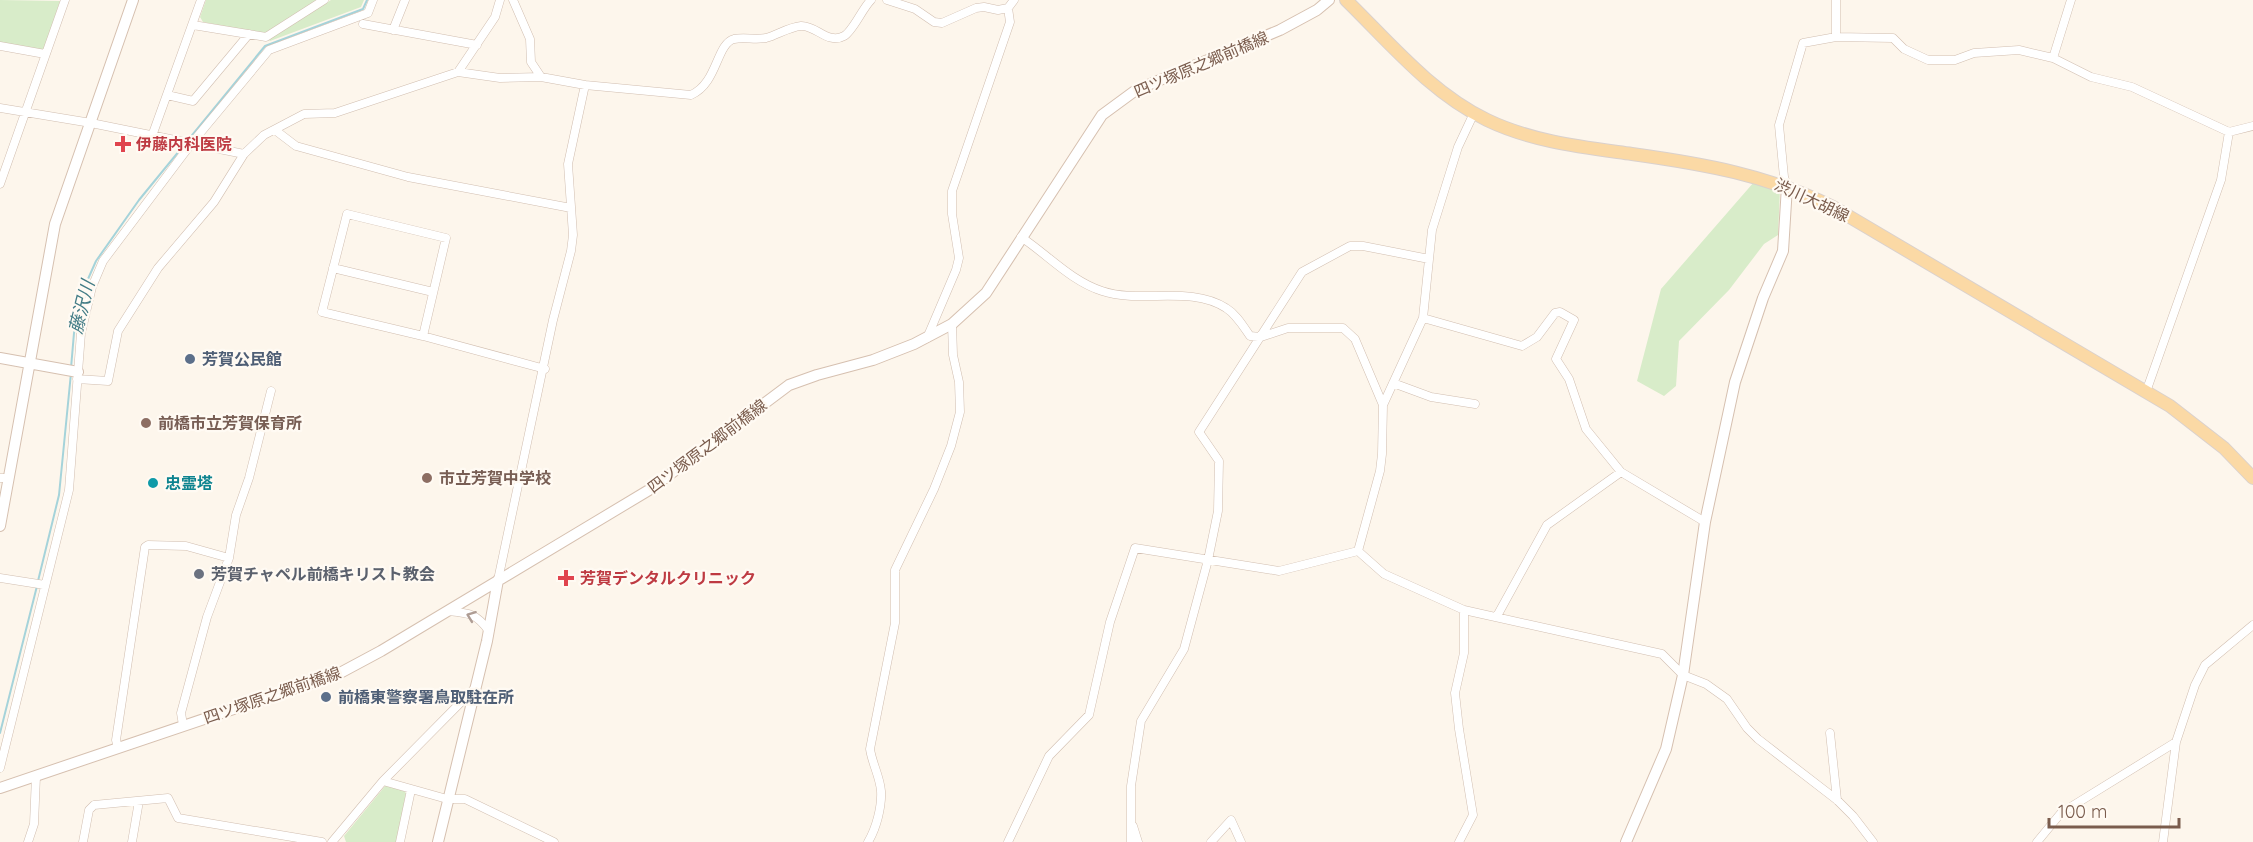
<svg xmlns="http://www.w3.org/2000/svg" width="2253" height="842" viewBox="0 0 2253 842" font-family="Quicksand,'Noto Sans JP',sans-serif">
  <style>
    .green { fill: #d8ecc9 }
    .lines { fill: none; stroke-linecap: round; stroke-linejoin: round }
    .stream { stroke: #a5d3da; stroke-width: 2 }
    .street-casing { stroke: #d1beb0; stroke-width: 9 }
    .secondary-casing { stroke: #d6c0b0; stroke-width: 12 }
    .primary-casing { stroke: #dad1cd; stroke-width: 14 }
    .street { stroke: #fff; stroke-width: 8 }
    .secondary { stroke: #fff; stroke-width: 10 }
    .primary { stroke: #fbd9a5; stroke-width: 12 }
    .oneway { stroke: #af9d94 }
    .health-dot { fill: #e0444e; stroke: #fffaf3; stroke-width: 2 }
    .service-dot { fill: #5c6f8a; stroke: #fffaf3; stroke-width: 2 }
    .education-dot { fill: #8d6e63; stroke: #fffaf3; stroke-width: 2 }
    .culture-dot { fill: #0f9aa8; stroke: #fffaf3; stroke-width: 2 }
    .worship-dot { fill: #6b7280; stroke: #fffaf3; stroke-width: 2 }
    .labels { text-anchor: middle; stroke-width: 4.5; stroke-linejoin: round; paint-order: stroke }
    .street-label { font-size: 16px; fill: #7a5c4d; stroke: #fffaf3 }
    .health-label { font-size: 16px; font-weight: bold; fill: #be3a42; stroke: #fffaf3; text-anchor: start }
    .service-label { font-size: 16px; font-weight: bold; fill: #4e5e75; stroke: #fffaf3; text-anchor: start }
    .education-label { font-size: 16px; font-weight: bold; fill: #785e54; stroke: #fffaf3; text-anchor: start }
    .culture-label { font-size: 16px; font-weight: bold; fill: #0d838f; stroke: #fffaf3; text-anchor: start }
    .worship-label { font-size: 16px; font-weight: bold; fill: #5b616d; stroke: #fffaf3; text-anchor: start }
    .water-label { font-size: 18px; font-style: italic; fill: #437c86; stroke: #fffaf3 }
  </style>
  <rect width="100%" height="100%" fill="#fdf6ec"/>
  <path class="green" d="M0,0l60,1 -15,47 -4,2 -41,-8z
    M206,0h111l-52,34 -62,-12 -3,-5z
    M331,0h33l-3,7 -91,34 -2,-2z
    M1754,182l26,7 -2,46 -14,9 -35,46 -50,51 -3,45 -12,10 -27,-15 24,-92z
    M386,785l18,6 2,2 -9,49h-51l-2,-6z"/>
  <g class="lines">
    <path class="stream" d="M71,368l3,-35 10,-45 12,-27 43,-61 126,-154 98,-37 4,-9
      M38,581l21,-86 12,-122
      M0,733l37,-147"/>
    <defs>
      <path id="street" d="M513,0l17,39 1,23 10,15
        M887,0l28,9 19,13 8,1 34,-15 8,-1 14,3 10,-2 6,-8
        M363,24l114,21
        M193,25l73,12 58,-37
        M393,30l12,-30
        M1836,37v-37
        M0,46l45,8
        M2053,58l18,-58
        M458,72l37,-55 5,-17
        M167,95l26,6 56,-67
        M0,108l91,15 153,31
        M275,130l21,16 112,31 163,31
        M152,136l49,-136
        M0,184l65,-184
        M1787,186l-3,-9 -5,-52 24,-82 33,-6 57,1 11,11 24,11h27l19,-7 45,-3 34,8 38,19 41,10 97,45 24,-6
        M347,214l99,24 -23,98 -101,-24z
        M1021,237c27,18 50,44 81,54 39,13 88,-6 124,17 10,6 17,18 24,28l11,1 27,-9h55l12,11 28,66
        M333,268l100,24
        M1423,318l99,28 15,-9 18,-24 5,-1 14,8 -18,39 13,20 17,50 35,43 84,50
        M423,336l122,33
        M927,338l29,-68 3,-12 -7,-44v-23l58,-169 -2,-14
        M77,379l31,2 10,-50 40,-63 56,-66 30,-48 20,-19 40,-21 31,-1 123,-41 42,6 41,-1 44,8 106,10c27,-12 25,-51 43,-56 10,-2 22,1 32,-1 11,-3 23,-11 35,-12 15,-1 27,19 43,10 9,-5 18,-27 27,-36
        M1393,383l38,14 44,7
        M2146,392l75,-212 8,-48
        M0,478h9
        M1358,551l26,23 80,36 198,44 21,21 23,9 21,15 20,29 11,11 79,61 16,16 20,26
        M1358,551l22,-80 2,-17 1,-49 40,-87 9,-88 26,-83 16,-34
        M0,578l45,7
        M498,580l55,-260 18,-69 2,-16 -5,-71 17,-79
        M448,611c21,2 28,2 41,20
        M1497,616l50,-91 74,-53
        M183,725l-2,-12 26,-96 22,-59 7,-43 13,-37 22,-87
        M1830,733l7,67
        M118,748l-2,-8 29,-193 3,-2 38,1 43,12
        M0,768l69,-278 12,-157 11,-46 11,-26 88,-117 78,-94 99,-37 5,-13
        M383,781l92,-93
        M1133,826l5,16
        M28,842l6,-18 2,-48
        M83,842l6,-32 5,-5 74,-7 10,20 144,24
        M132,842l7,-41
        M332,842l51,-61 64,18h18l89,43
        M400,842l11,-52
        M868,842c8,-13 14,-35 13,-51 -1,-14 -9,-28 -11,-42l25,-126v-53l39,-81 17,-43 9,-34 -1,-30 -6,-27 -1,-31
        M1008,842l41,-86 40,-41 21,-93 25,-74 144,23 79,-20
        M1131,842v-56l10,-65 43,-72 24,-89 10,-49 1,-50 -20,-29 103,-160 48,-26h13l66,13
        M1211,842l20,-22 10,22
        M1459,842l14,-27 -14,-86 -4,-36 9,-40v-43
        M2037,842l24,-29 115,-71
        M2163,842l13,-100 19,-57 10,-20 48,-40"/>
      <path id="secondary" d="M0,358l78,14
        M0,526l55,-302 78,-224
        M0,788l340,-115 41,-22 268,-161 140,-105 28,-10 56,-15 41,-16 38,-20 34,-31 116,-178 34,-25 144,-60 37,-20 12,-10
        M438,842l49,-201 11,-61
        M1626,842l40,-93 17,-74 22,-153 30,-140 28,-84 20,-47 4,-65"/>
      <path id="primary" d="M1346,0c44,43 85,93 141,120 46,22 95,27 145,34 72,10 135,21 201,53l337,199 54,42 29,30"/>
    </defs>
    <use href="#street" class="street-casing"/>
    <use href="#secondary" class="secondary-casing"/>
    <use href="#primary" class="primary-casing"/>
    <use href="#street" class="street"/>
    <use href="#secondary" class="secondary"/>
    <use href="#primary" class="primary"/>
  </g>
  <defs><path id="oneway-chevron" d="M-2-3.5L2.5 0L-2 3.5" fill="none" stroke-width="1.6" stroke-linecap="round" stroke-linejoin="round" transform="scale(1.5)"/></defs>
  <use class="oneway" href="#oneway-chevron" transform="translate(471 616) rotate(-159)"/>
  <g class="health-dot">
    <path d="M120 135h6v6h6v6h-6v6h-6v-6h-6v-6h6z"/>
    <path d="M563 569h6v6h6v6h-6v6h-6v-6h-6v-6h6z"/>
  </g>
  <g class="service-dot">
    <circle cx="190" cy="359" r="6"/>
    <circle cx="326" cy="697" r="6"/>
  </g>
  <g class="education-dot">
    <circle cx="146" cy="423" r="6"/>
    <circle cx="427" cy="478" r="6"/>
  </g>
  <circle class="culture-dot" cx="153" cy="483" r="6"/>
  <circle class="worship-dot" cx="199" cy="574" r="6"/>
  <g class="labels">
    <g class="street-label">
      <text transform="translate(1201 64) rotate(-23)" y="6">四ツ塚原之郷前橋線</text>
      <text transform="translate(1812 200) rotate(25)" y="6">渋川大胡線</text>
      <text transform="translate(707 446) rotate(-37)" y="6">四ツ塚原之郷前橋線</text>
      <text transform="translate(272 695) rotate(-19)" y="6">四ツ塚原之郷前橋線</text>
    </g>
    <g class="health-label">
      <text x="136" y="150">伊藤内科医院</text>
      <text x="580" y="584">芳賀デンタルクリニック</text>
    </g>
    <g class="service-label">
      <text x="202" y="365">芳賀公民館</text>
      <text x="338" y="703">前橋東警察署鳥取駐在所</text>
    </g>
    <g class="education-label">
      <text x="158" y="429">前橋市立芳賀保育所</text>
      <text x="439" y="484">市立芳賀中学校</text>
    </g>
    <g class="culture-label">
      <text x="165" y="489">忠霊塔</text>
    </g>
    <g class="worship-label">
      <text x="211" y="580">芳賀チャペル前橋キリスト教会</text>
    </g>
    <g class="water-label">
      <text transform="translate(82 307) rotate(-76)" y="6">藤沢川</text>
    </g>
  </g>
  <path d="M2049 818v9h130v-9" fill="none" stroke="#7a5c4d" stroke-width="3"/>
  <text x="2058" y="818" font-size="18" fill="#7a5c4d" stroke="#fffaf3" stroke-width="4.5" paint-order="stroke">100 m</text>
</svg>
